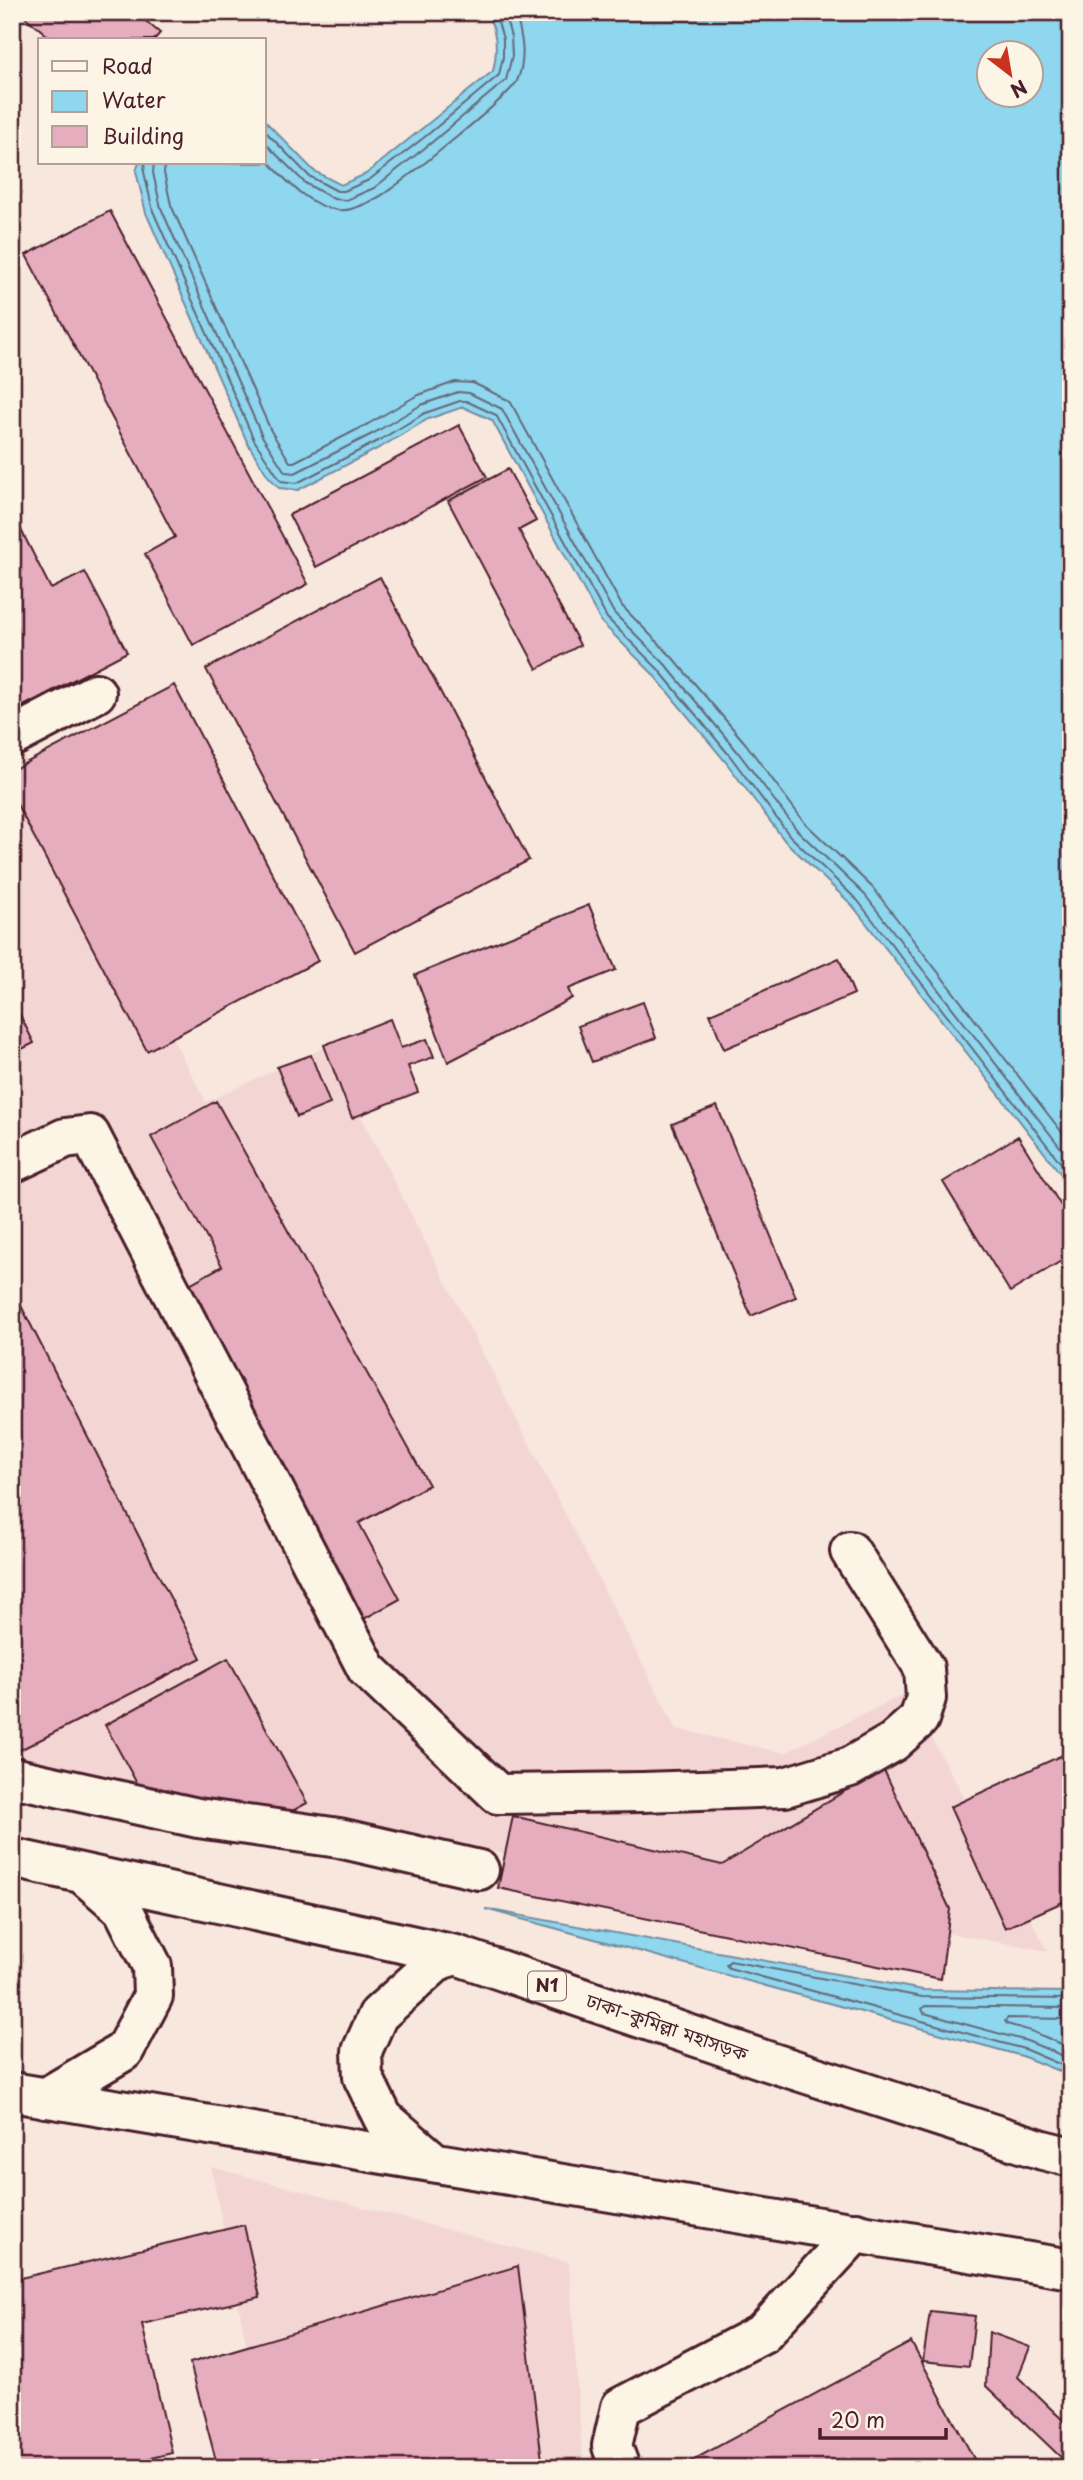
<svg xmlns="http://www.w3.org/2000/svg" width="1083" height="2480" viewBox="0 0 1083 2480" font-family="'Playpen Sans','Noto Sans Bengali',sans-serif">
  <style>
    .built { fill: #f3d6d4 }
    .water { fill: #8ed7ef; stroke: #738da1; stroke-width: 2; fill-rule: evenodd }
    .lines { fill: none; stroke-linecap: round; stroke-linejoin: round }
    .shore { stroke: #656979; stroke-width: 2 }
    .building { fill: #e6adbf; stroke: #4a1f2b; stroke-width: 2 }
    .minor-casing { stroke: #4a1f2b; stroke-width: 44 }
    .highway-casing { stroke: #4a1f2b; stroke-width: 44 }
    .minor { stroke: #fcf5e5; stroke-width: 38 }
    .highway { stroke: #fcf5e5; stroke-width: 38 }
    .labels { text-anchor: middle; stroke-width: 5; stroke-linejoin: round; paint-order: stroke }
    .shield { fill: #fcf5e5; stroke: #7f5f63; stroke-width: 2 }
    .shield-label { font-size: 18px; font-weight: bold; fill: #4a1f2b }
    .street-label { font-size: 19px; fill: #4a1f2b; stroke: #fcf5e5 }
  </style>
  <rect width="100%" height="100%" fill="#f8e7dd"/>
  <filter id="ink" filterUnits="userSpaceOnUse"><feTurbulence type="fractalNoise" baseFrequency=".0143" numOctaves="2"/><feDisplacementMap in="SourceGraphic" scale="14" xChannelSelector="R" yChannelSelector="G"/><feConvolveMatrix kernelMatrix="1 2 1 2 8 2 1 2 1" color-interpolation-filters="sRGB"/></filter>
  <g filter="url(#ink)">
    <path class="built" d="M19,746l187,356 119,-55 351,682 108,24 123,-60 141,258 -1036,-185v-1016z
      M211,2167l358,95 14,206h-312z"/>
    <path class="water" d="M486,12h585v1175l-219,-282 -67,-64 -60,-80 -73,-88 -51,-51 -109,-202 -29,-13 -35,12 -47,28 -83,43 -19,-2 -11,-12 -20,-32 -102,-231 -10,-42 3,-8h125v-43l50,51 27,14 25,-11 127,-103c5,-20 4,-41 -7,-59zM988,52h42v42h-42z
      M485,1909l438,81 148,2v84l-49,-20z"/>
    <g class="lines">
      <path class="shore" d="M264,130l45,46 28,15h7l25,-11 57,-44 73,-61 4,-18v-18l-8,-27
        M264,142l41,41 29,16 12,1 28,-12 57,-45 75,-63 6,-24 -1,-19 -7,-25
        M264,157c20,21 43,49 73,53 13,2 29,-6 40,-12 19,-10 134,-103 140,-117 10,-23 5,-46 -2,-69
        M145,163l-1,9 9,39 101,229 27,41 16,2 81,-42 47,-28 35,-12h6l30,14 111,203 51,51 72,87 60,80 68,65 213,275
        M154,163l-1,10 8,35 101,228 23,36 10,1 79,-40 47,-28 37,-13 11,1 33,16 112,204 50,50 73,88 60,79 68,65 206,266
        M165,163l-1,10 7,32 100,226 19,31h4l74,-38 48,-28 39,-14 18,1 37,18 112,205 50,51 74,87 59,79 68,65 198,256
        M1071,1999l-149,-2 -192,-36 -4,4 3,3 295,81 47,20
        M1071,2008l-146,-2 -3,3 2,4 103,28 44,18
        M1071,2019l-63,-1 -3,3 2,3 24,7 40,17"/>
    </g>
    <path class="building" d="M19,12h116l25,21 -6,7h-101z
      M110,211l198,373 -115,61 -48,-91 30,-17 -149,-282z
      M459,425l28,52 -171,90 -27,-52z
      M508,469l28,52 -17,9 61,115 -43,24 -89,-168z
      M12,512l39,77 34,-17 42,80 -115,60z
      M380,577l149,283 -174,92 -149,-283z
      M174,685l144,276 -171,90 -135,-256v-25z
      M589,905l27,65 -48,19 4,9 -124,64 -33,-87z
      M839,958l15,36 -130,55 -14,-35z
      M12,999l22,44 -22,11z
      M643,1002l13,36 -64,24 -14,-36z
      M390,1019l11,29 26,-9 7,18 -26,9 10,26 -66,26 -28,-73z
      M311,1055l19,49 -33,13 -20,-50z
      M216,1101l213,384 -70,38 41,76 -58,32 -183,-330 63,-35 -71,-129z
      M717,1106l79,191 -45,19 -79,-192z
      M1018,1136l53,86v33l-61,37 -67,-110z
      M12,1288l189,370 -189,96z
      M228,1658l79,145 -77,42 -12,-22 -24,13 -26,-47 -22,11 -41,-75z
      M1071,1751v182l-8,-31 -58,26 -55,-121z
      M883,1768l67,141 -9,70 -443,-91 15,-72 209,49z
      M244,2225l16,72 -118,27 30,129 -64,15h-96v-188z
      M518,2266l25,202h-325l-28,-105z
      M930,2311l45,5 -6,50 -46,-5z
      M989,2332l41,15 -12,30 53,51v39l-85,-81z
      M911,2342l68,126h-298l-1,-1z"/>
    <g class="lines">
      <defs>
        <path id="minor" d="M12,737l84,-44
          M12,1163l53,-25 25,-3 277,534 131,125 145,-2 142,-5 65,-20 43,-25 26,-23 7,-21 -2,-30 -74,-117
          M12,1777l186,41 141,20 140,32
          M620,2468l-8,-22 9,-39 142,-74 93,-101"/>
        <path id="highway" d="M12,1858l444,97 311,106 276,89 28,7
          M12,2092l1059,177
          M45,2098l79,-47 29,-55 -1,-30 -29,-57 -39,-34
          M434,2162l-51,-44 -20,-41 -1,-26 16,-36 61,-55 17,-5"/>
      </defs>
      <use href="#minor" class="minor-casing"/>
      <use href="#highway" class="highway-casing"/>
      <use href="#minor" class="minor"/>
      <use href="#highway" class="highway"/>
    </g>
  </g>
  <g class="labels">
    <rect class="shield" x="528" y="1971.5" width="38" height="29" rx="5"/>
    <g class="shield-label">
      <text x="547" y="1992">N1</text>
    </g>
    <g class="street-label">
      <text transform="translate(667 2027) rotate(19)" y="7">ঢাকা–কুমিল্লা মহাসড়ক</text>
    </g>
  </g>
  <rect width="1083" height="2480" fill="none" stroke="#fcf5e5" stroke-width="42"/>
  <rect x="21" y="21" width="1041" height="2438" fill="none" stroke="#4a1f2b" stroke-width="2.5" filter="url(#ink)"/>
  <rect x="38" y="38" width="228" height="126" fill="#fcf5e5" stroke="#b59f9b" stroke-width="2"/>
  <rect x="52" y="61" width="35" height="10" fill="#fcf5e5" stroke="#b59f9b" stroke-width="2"/>
  <text x="102" y="74" font-size="21" fill="#4a1f2b">Road</text>
  <rect x="52" y="91" width="35" height="21" fill="#8ed7ef" stroke="#b59f9b" stroke-width="2"/>
  <text x="102" y="108" font-size="21" fill="#4a1f2b">Water</text>
  <rect x="52" y="126" width="35" height="21" fill="#e6adbf" stroke="#b59f9b" stroke-width="2"/>
  <text x="102" y="144" font-size="21" fill="#4a1f2b">Building</text>
  <g transform="translate(1010 74) rotate(149)"><circle r="33" fill="#fcf5e5" stroke="#b59f9b" stroke-width="2"/>
  <path d="M0-5L12 26L0 18L-12 26Z" fill="#c8321e"/>
  <text y="-10" font-size="19" font-weight="bold" text-anchor="middle" fill="#4a1f2b">N</text>
  </g>
  <path d="M820 2428v10h126v-10" fill="none" stroke="#4a1f2b" stroke-width="3.5"/>
  <text x="831" y="2428" font-size="21" fill="#4a1f2b" stroke="#fcf5e5" stroke-width="5" paint-order="stroke">20 m</text>
</svg>
